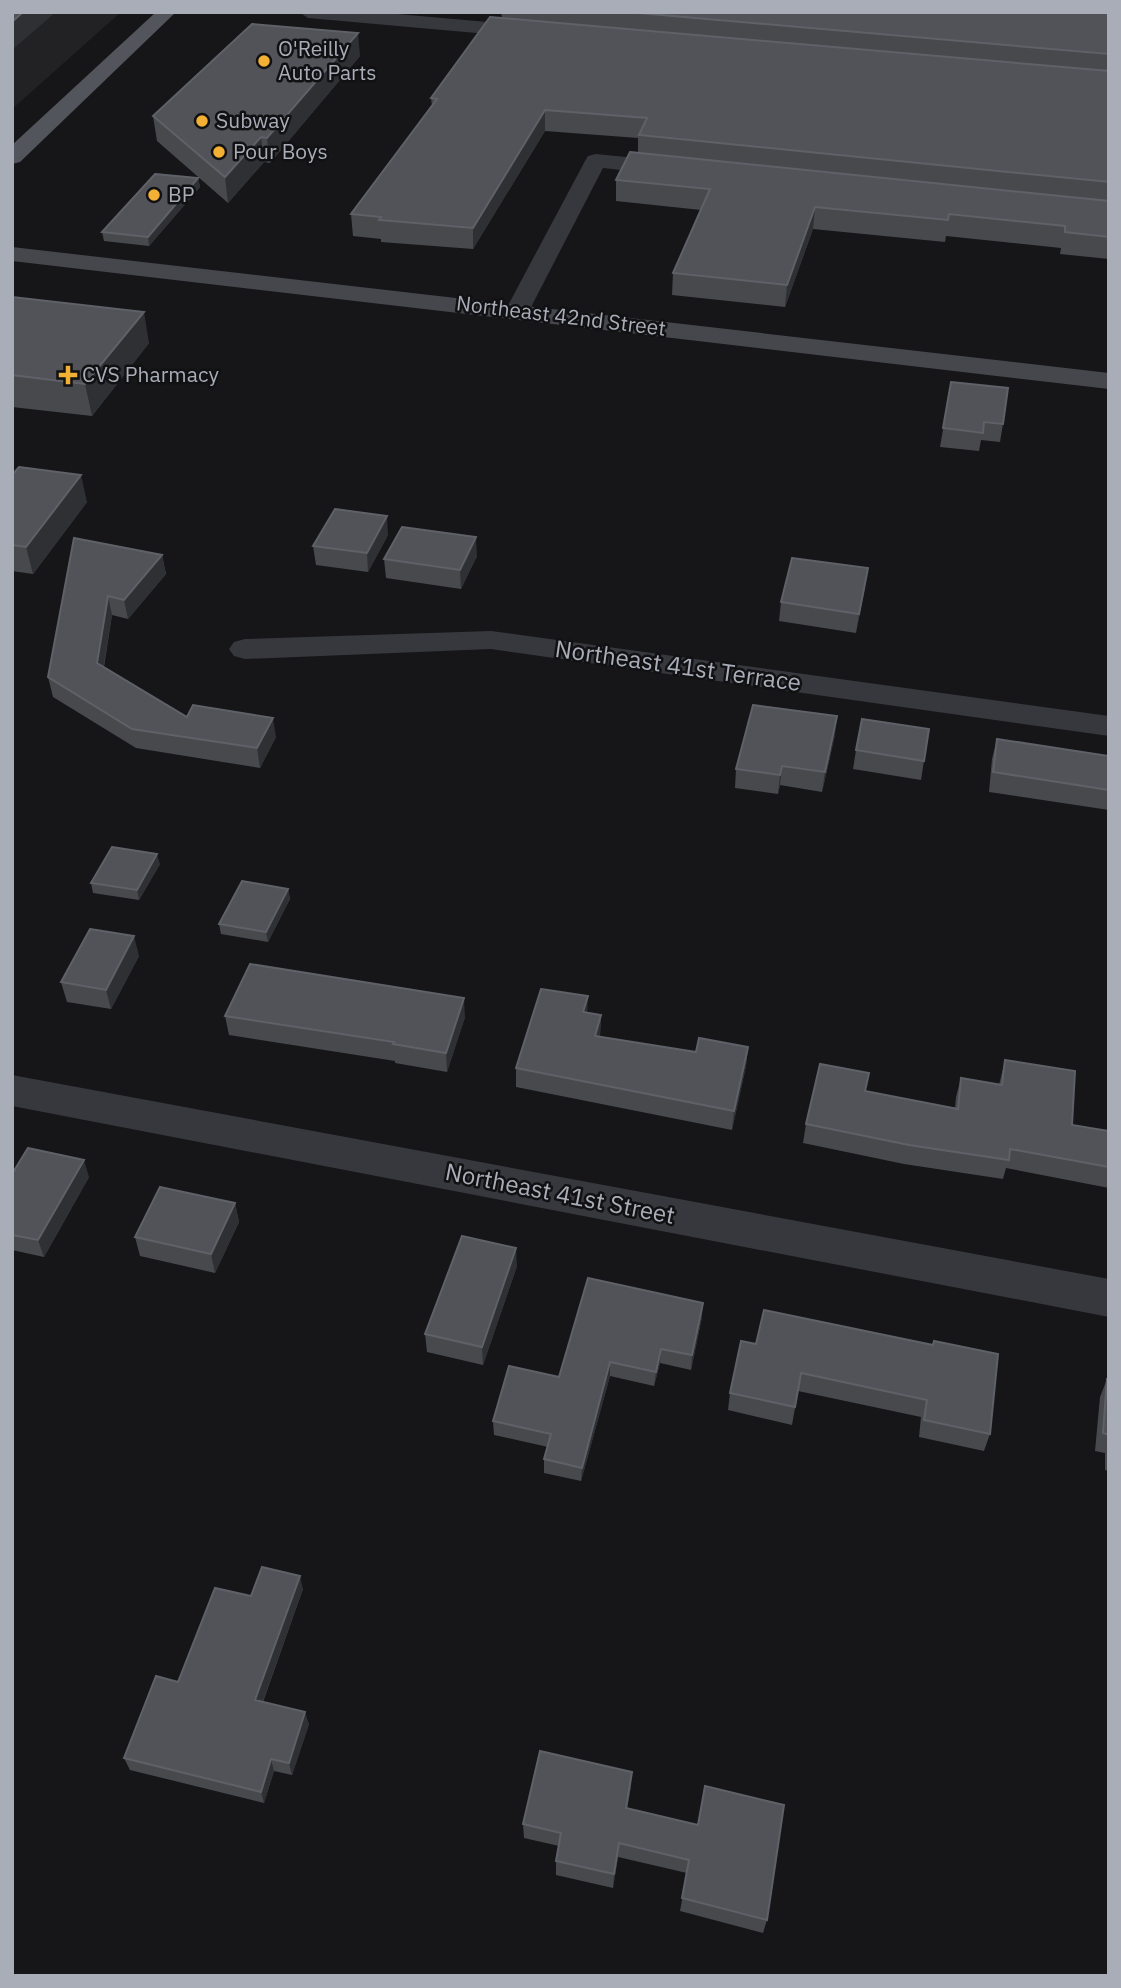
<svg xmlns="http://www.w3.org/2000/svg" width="1121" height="1988" viewBox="0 0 1121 1988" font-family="'IBM Plex Sans',sans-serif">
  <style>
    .built { fill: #222225 }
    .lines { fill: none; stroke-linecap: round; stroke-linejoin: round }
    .street { fill: #37383d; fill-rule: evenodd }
    .secondary { fill: #45474d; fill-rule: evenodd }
    .primary { fill: #53555c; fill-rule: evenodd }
    .wall { fill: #47494d }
    .shaded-wall { fill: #2f3033 }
    .building { fill: #525359; stroke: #5f6168; stroke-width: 2 }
    .poi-dot { fill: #f2b134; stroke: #111113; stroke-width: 2.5 }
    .labels { text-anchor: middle; stroke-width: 5; stroke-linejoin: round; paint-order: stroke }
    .far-poi-label { font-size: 21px; fill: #a8adb8; stroke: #111113; text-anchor: start }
    .far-street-label { font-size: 21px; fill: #a8adb8; stroke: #111113 }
    .street-label { font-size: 24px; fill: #a8adb8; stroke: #111113 }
  </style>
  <rect width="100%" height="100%" fill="#161618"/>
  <path class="built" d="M12,12h109l-109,97z"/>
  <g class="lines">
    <path class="street" d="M299,12h76l158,14 10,6 -10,6 -225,-20z
      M596,154l80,8 8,2 3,5 -3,5 -8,2 -73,-8 -74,143 -3,5 -9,2 -9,-2 -3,-5 80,-150 3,-5z
      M491,631l618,85v20l-618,-87 -246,10 -11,-3 -5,-7 5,-7 11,-3z
      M12,1075l1097,204v38l-1097,-211z"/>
    <path class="secondary" d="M12,247l1097,126v16l-1097,-128z"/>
    <path class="primary" d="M156,12h20l-156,150 -8,2v-19z"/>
  </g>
  <path class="wall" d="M501,12h608v247l-49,-5 1,-6 -115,-12 -1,6 -132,-13 -28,78 -113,-12 1,-22 28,-63 -85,-9v-21l22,-27v-15l-93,-7 -72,118 -92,-7v-3l-28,-3 -2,-22 81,-108 -1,-8 71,-80z
    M360,56l-90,107 -6,-1 -36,41 -71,-62 -4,-25z
    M198,178l2,9 -51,59 -45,-5 -2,-9z
    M12,297l137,46 -57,73 -80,-9z
    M951,382l52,42 -3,18 -19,-2 -2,11 -39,-4z
    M12,475l75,27 -54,72 -21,-3z
    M388,535l-20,37 -52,-7 -3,-19z
    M74,538l88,17 4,19 -38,45 -16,-4 -8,52 83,50 89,20 -16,31 -124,-20 -83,-51 -5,-20z
    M477,556l-16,33 -75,-11 -2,-19z
    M865,587l-9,46 -77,-12 2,-19z
    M929,729l-8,51 -68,-11 3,-19z
    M835,735l-13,57 -42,-7 -2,9 -43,-6 1,-19z
    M997,739l112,17v54l-120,-18 3,-33z
    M160,864l-21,36 -46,-7 -2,-10z
    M288,889l2,10 -22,43 -47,-8 -2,-10z
    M139,956l-28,53 -44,-7 -6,-20z
    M588,1013l13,2 -1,22 96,15 52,-5 -2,19 -14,64 -216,-43v-19z
    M225,1016l240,1 -18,55 -52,-9v-2l-166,-26z
    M1005,1060l67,65 37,6v57l-103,-20 -3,11 -99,-15 -101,-21 3,-19 59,-33 90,17 1,-11 5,-19 38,7z
    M12,1174l77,3 -45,80 -32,-7z
    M235,1203l4,19 -24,51 -75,-17 -5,-19z
    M517,1266l-34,99 -56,-13 -2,-18z
    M702,1317l-11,53 -31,-7 -6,23 -44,-10 -29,105 -37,-8v-14l4,-12 -54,-12 -1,-14 66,-44z
    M934,1341l56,93 -6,17 -65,-14 2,-20 -123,-26 -6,34 -64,-15 2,-17 26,-49 177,1z
    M1107,1379h2v92l-4,-1v-17l-10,-2 5,-54z
    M303,1589l-40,113 46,22 -17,51 -18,-4 -10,32 -134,-33 -6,-12 54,-76 73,-86z
    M631,1786l-4,22 140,112 -4,13 -83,-22 7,-38 -69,-16 -5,31 -57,-13v-14l3,-15 -35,-8 -1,-14z"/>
  <path class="shaded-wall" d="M23,12h33l-44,38v-28z
    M358,33l2,23 -90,107 -3,-25z
    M545,110v21l-72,118v-21z
    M261,137l3,25 -36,41 -3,-26z
    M198,178l2,9 -51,59 -1,-9z
    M815,207l-2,22 -28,78 2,-22z
    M144,312l5,31 -57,73 -7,-32z
    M81,475l6,27 -54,72 -7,-27z
    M387,516l1,19 -20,37 -1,-19z
    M476,537l1,19 -16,33 -1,-19z
    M162,555l4,19 -38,45 -4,-19z
    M868,568l-3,19 -9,46 3,-19z
    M108,596l4,19 -11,67 -4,-19z
    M837,716l-2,19 -13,57 3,-20z
    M273,718l3,19 -16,31 -3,-20z
    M782,766l-2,19 -2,9 2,-19z
    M157,854l3,10 -21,36 -2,-10z
    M288,889l2,10 -22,43 -2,-10z
    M134,936l5,20 -28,53 -5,-19z
    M588,996l-1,19 -4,-3z
    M464,998l1,19 -18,55 -1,-19z
    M601,1015l-1,19 -6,21 1,-19z
    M748,1047l-2,19 -14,64 2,-19z
    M84,1160l5,17 -45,80 -6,-17z
    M235,1203l4,19 -24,51 -4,-19z
    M516,1248l1,18 -34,99 -1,-18z
    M703,1303l-1,14 -11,53 1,-15z
    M661,1349l-1,14 -6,23 2,-14z
    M610,1362v14l-29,105 1,-13z
    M300,1576l3,13 -44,123 -4,-12z
    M305,1712l4,12 -17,51 -3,-12z
    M271,1759l3,12 -10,32 -3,-11z
    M632,1772l-1,14 -6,36 1,-14z
    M619,1843l-1,14 -5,31 1,-14z"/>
  <path class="building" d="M12,12h11l-11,10z
    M627,12h482v42z
    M490,17l619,54v111l-470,-47 8,-17 -102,-8 -72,118 -94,-8 2,-3 -30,-3 86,-115 -6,-1z
    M252,24l106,9 -91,105 -6,-1 -36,40 -72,-61z
    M630,152l479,49v36l-44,-5v-6l-116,-12 -1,6 -133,-13 -28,78 -114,-12 37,-84 -94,-9z
    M155,174l43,4 -50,59 -46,-5z
    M12,297l132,15 -59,72 -73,-9z
    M951,382l57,6 -5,36 -19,-2 -1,11 -40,-5z
    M19,467l62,8 -55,72 -14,-2v-70z
    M335,509l52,7 -20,37 -54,-7z
    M402,527l74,10 -16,33 -76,-11z
    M74,538l88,17 -38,45 -16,-4 -11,67 90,54 6,-12 80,13 -16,30 -125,-19 -84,-52z
    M792,558l76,10 -9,46 -78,-12z
    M753,705l84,11 -12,56 -43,-6 -2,9 -44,-6z
    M862,719l67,10 -5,32 -68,-11z
    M997,739l112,17v34l-116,-18z
    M112,847l45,7 -20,36 -46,-7z
    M242,881l46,8 -22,43 -47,-8z
    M90,929l44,7 -28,54 -45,-8z
    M250,964l214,34 -18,55 -53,-9 1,-2 -169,-26z
    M541,989l47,7 -5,16 18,3 -6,21 101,16 3,-14 49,9 -14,64 -218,-43z
    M1005,1060l70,11 -3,54 37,6v36l-99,-18 -1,11 -100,-15 -103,-21 14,-60 49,9 -4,18 93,18 3,-31 41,7z
    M28,1148l56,12 -46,80 -26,-5v-61z
    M160,1187l75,16 -24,51 -76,-17z
    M462,1236l54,12 -34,99 -57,-13z
    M588,1278l115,25 -11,52 -31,-6 -5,23 -46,-10 -28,106 -38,-9 7,-25 -58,-13 16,-55 50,11z
    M764,1310l169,35 1,-4 64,13 -8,80 -66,-14 3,-20 -126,-27 -6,34 -65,-14 11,-52 15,3z
    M1107,1379h2v56l-6,-2z
    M262,1567l38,9 -45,124 50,12 -16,51 -18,-4 -10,33 -137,-34 32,-82 22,6 37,-94 36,8z
    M540,1751l92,21 -6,36 72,17 7,-39 79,19 -17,115 -85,-22 7,-38 -70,-17 -5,31 -58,-13 5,-28 -38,-9z"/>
  <g class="poi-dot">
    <circle cx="264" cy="61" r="7"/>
    <circle cx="202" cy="121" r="7"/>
    <circle cx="219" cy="152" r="7"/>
    <circle cx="154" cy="195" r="7"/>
    <path d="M64.5 364.5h7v7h7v7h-7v7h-7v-7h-7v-7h7z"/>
  </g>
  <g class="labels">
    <g class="far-poi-label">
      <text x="278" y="56">O'Reilly<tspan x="278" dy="24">Auto Parts</tspan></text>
      <text x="216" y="128">Subway</text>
      <text x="233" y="159">Pour Boys</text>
      <text x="168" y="202">BP</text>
      <text x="82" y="382">CVS Pharmacy</text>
    </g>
    <g class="far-street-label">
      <text transform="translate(561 316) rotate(7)" y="7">Northeast 42nd Street</text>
    </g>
    <g class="street-label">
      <text transform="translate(678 666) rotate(8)" y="8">Northeast 41st Terrace</text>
      <text transform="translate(560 1194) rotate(11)" y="8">Northeast 41st Street</text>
    </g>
  </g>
  <rect width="1121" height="1988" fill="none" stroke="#a8adb8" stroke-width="28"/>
</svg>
